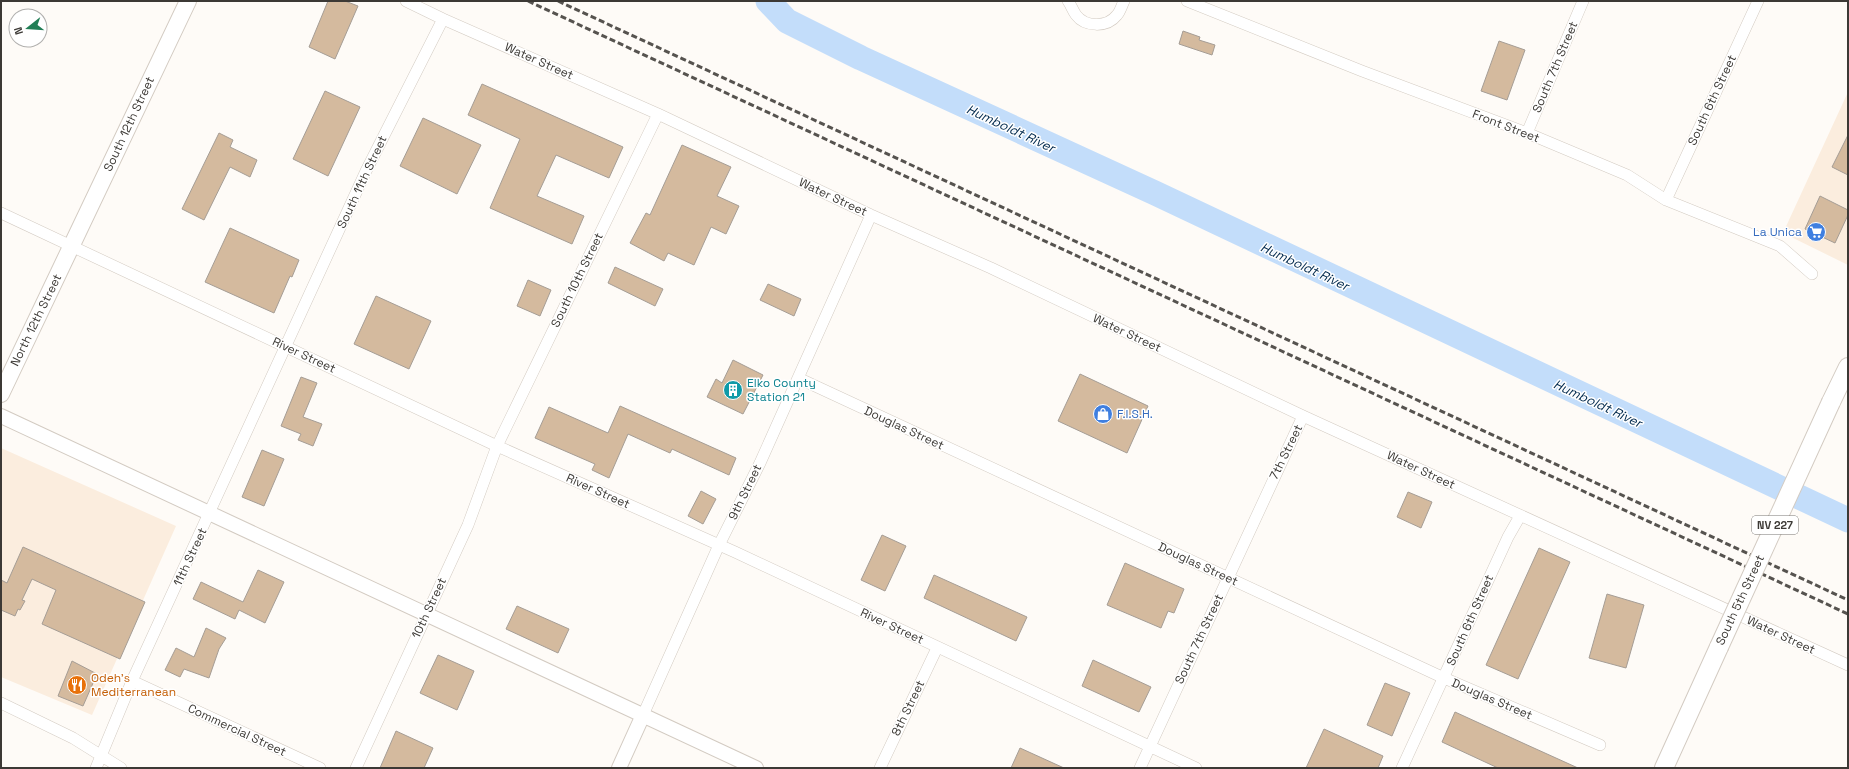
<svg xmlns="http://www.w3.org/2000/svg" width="1849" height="769" viewBox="0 0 1849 769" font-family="'Space Grotesk',sans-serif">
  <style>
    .built { fill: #fbedde }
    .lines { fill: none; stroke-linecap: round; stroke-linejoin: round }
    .river { stroke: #c3ddfa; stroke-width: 25 }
    .building { fill: #d4ba9e; stroke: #a59d95 }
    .minor-casing { stroke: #d3cbc2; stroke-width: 12 }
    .tertiary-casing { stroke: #d3cbc2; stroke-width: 16 }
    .secondary-casing { stroke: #d3cbc2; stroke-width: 18 }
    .primary-casing { stroke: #d3cbc2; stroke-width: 20 }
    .minor { stroke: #fff; stroke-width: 11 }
    .tertiary { stroke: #fff; stroke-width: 14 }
    .secondary { stroke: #fff; stroke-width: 16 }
    .primary { stroke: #fff; stroke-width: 18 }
    .rail { stroke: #56534f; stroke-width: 3; stroke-dasharray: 6 3; stroke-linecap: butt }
    .primary-bridge-casing { stroke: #d3cbc2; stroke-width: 20; stroke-linecap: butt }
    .primary-bridge { stroke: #fff; stroke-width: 18 }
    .labels { text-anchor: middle; stroke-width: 3; stroke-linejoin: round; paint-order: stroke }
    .shield { fill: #fff; stroke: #767472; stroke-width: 1 }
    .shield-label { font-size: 11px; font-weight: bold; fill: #3c3935 }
    .street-label { font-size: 12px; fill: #3c3935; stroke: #fff }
    .shop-label { font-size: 12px; fill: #366cbe; stroke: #fff; text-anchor: end }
    .culture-label { font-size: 12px; fill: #0d838f; stroke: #fff; text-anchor: start }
    .food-label { font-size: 12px; fill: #c56008; stroke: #fff; text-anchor: start }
    .water-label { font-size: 13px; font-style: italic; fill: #022a4e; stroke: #fff }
  </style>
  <rect width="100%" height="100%" fill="#fefbf7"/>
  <path class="built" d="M1848,92v173l-65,-32z
    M1,448l175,78 -84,189 -91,-38z"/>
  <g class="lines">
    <path class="river" d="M768,1l19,20 74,37 294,135 693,327"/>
  </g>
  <path class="building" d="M328,1h17l13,5 -23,53 -26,-12z
    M1183,31l17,6 -1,3 16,5 -3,10 -33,-11z
    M1499,41l26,9 -18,50 -26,-9z
    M482,84l141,63 -14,31 -53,-23 -19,41 47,20 -12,28 -82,-36 30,-69 -52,-24z
    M325,91l35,16 -32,69 -35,-17z
    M423,118l58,27 -24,49 -57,-28z
    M219,133l14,7 -3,7 27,13 -7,17 -20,-10 -26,53 -22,-11z
    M1848,135v40l-16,-8z
    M682,145l49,22 -14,29 22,10 -13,28 -15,-7 -17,38 -26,-12 -4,8 -34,-18 16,-30 4,2z
    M1820,196l28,14v5l-13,28 -30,-14z
    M230,228l69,32 -7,17 -2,-1 -16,37 -69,-31z
    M615,267l48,22 -8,17 -47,-23z
    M528,280l23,10 -11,26 -23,-10z
    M768,284l33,15 -7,17 -34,-16z
    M376,296l55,25 -22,48 -55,-25z
    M733,360l30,15 -20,39 -36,-17 9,-18 6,4z
    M1080,374l68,32 -21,47 -69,-32z
    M301,377l16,6 -14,34 19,7 -9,22 -15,-6 3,-6 -20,-8z
    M620,406l116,52 -7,17 -57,-26 -2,4 -42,-19 -19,44 -17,-8 3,-6 -60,-26 14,-31 59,26z
    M262,450l22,9 -20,47 -22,-9z
    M701,491l15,8 -13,25 -15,-8z
    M1408,492l24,10 -11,26 -24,-11z
    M882,535l24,11 -21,45 -24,-11z
    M23,547l122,55 -25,57 -78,-35 14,-34 -24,-11 -10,21 3,1 -5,9 -2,-1 -3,7 -14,-6v-30l6,3z
    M1539,548l31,14 -52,117 -32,-14z
    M1125,563l59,26 -10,24 -6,-2 -7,17 -54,-23z
    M258,570l26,12 -19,41 -26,-13 -4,9 -42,-20 8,-17 42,20z
    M934,575l93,42 -11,24 -92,-43z
    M1607,594l37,11 -18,63 -37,-10z
    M517,606l52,23 -11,24 -52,-24z
    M206,628l20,10 -7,11 -10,29 -25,-9 -4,8 -15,-7 11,-22 18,9z
    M438,655l36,16 -17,39 -37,-17z
    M1093,660l58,27 -12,25 -57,-26z
    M72,661l25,13 -14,32 -25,-10z
    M1385,683l25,10 -18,43 -25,-11z
    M1455,712l70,32 53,24h-80l-56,-26z
    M1324,729l59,27 -5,12h-72z
    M396,731l37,17 -9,20h-44z
    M1020,748l44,20h-53z"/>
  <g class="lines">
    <defs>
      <path id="minor" d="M406,1l37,18 215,95 213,101 120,53 312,148 545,249
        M1068,1c3,4 5,10 8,14 9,12 31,13 41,0 3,-3 5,-10 7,-14
        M1187,1l175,70 165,62 100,42 39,25 114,46 32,28
        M1527,133l56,-132
        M1666,200l92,-199
        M1,213l496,233 238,106 461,216
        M798,378l646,300 156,67
        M132,681l188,87
        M1,703l72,35 48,30
        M643,715l76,-170 41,-82 111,-248
        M96,768l36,-87 234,-510 77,-152
        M356,768l112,-243 29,-79 161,-332
        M880,768l57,-120
        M1140,768l163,-352
        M1402,768l106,-231 12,-21"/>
      <path id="tertiary" d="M1,416l755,352
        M619,768l24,-53"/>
      <path id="secondary" d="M1,394l187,-393"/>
      <path id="primary" d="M1831,402l17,-35
        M1664,768l55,-121"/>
    </defs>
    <use href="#minor" class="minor-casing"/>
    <use href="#tertiary" class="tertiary-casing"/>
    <use href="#secondary" class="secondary-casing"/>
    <use href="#primary" class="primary-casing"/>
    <use href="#minor" class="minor"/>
    <use href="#tertiary" class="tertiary"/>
    <use href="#secondary" class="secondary"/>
    <use href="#primary" class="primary"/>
    <path class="rail" d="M528,1l1320,613
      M558,1l1290,599"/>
    <defs>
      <path id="primary-bridge" d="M1719,647l112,-245"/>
    </defs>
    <use href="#primary-bridge" class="primary-bridge-casing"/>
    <use href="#primary-bridge" class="primary-bridge"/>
  </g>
  <defs>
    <symbol id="supermarket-disc" viewBox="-11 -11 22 22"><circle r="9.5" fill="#3f7fe0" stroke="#fff"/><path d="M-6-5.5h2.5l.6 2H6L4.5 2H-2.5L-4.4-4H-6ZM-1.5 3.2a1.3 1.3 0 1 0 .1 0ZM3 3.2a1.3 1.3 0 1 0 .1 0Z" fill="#fff"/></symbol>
    <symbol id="building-disc" viewBox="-11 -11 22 22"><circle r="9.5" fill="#0f9aa8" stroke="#fff"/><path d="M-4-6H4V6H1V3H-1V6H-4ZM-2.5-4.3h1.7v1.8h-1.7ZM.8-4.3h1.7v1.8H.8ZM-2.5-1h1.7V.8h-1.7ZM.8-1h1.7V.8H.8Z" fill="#fff"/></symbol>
    <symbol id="shop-disc" viewBox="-11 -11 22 22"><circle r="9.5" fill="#3f7fe0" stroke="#fff"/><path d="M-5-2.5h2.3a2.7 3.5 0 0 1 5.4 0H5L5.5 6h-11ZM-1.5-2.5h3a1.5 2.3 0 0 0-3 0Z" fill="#fff"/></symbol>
    <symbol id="restaurant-disc" viewBox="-11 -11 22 22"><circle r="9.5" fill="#e8710a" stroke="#fff"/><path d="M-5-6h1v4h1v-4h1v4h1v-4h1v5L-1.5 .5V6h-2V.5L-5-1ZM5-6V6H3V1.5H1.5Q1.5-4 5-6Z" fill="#fff"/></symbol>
  </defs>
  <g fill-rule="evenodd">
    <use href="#supermarket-disc" x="1805" y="221" width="22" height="22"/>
    <use href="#building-disc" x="722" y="379" width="22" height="22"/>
    <use href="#shop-disc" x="1092" y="403" width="22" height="22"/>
    <use href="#restaurant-disc" x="66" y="674" width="22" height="22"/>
  </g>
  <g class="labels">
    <rect class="shield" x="1752" y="516" width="46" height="18" rx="3"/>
    <g class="shield-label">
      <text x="1775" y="529">NV 227</text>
    </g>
    <g class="street-label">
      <text transform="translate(539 61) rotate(24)" y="4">Water Street</text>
      <text transform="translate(1555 67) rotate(-67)" y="4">South 7th Street</text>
      <text transform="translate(1712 100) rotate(-65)" y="4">South 6th Street</text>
      <text transform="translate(129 124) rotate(-65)" y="4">South 12th Street</text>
      <text transform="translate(1506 126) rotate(21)" y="4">Front Street</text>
      <text transform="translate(362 182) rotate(-65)" y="4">South 11th Street</text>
      <text transform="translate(833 197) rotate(25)" y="4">Water Street</text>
      <text transform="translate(577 280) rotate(-64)" y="4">South 10th Street</text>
      <text transform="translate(36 320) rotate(-64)" y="4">North 12th Street</text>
      <text transform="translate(1127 333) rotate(25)" y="4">Water Street</text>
      <text transform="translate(304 355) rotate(25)" y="4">River Street</text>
      <text transform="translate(904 428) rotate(25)" y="4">Douglas Street</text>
      <text transform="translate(1286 452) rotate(-64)" y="4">7th Street</text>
      <text transform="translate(1421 470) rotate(25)" y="4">Water Street</text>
      <text transform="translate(598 491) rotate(24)" y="4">River Street</text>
      <text transform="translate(745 492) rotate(-64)" y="4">9th Street</text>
      <text transform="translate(190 557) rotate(-65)" y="4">11th Street</text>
      <text transform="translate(1198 564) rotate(25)" y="4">Douglas Street</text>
      <text transform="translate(1740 600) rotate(-65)" y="4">South 5th Street</text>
      <text transform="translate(429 608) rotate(-65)" y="4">10th Street</text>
      <text transform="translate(1470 620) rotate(-66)" y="4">South 6th Street</text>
      <text transform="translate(892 626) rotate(25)" y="4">River Street</text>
      <text transform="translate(1781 635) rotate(25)" y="4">Water Street</text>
      <text transform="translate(1199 639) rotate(-65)" y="4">South 7th Street</text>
      <text transform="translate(1492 699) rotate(23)" y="4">Douglas Street</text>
      <text transform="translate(908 708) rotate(-64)" y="4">8th Street</text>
      <text transform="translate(237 730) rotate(25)" y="4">Commercial Street</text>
    </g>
    <g class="shop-label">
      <text x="1802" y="236">La Unica</text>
      <text x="1117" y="418" text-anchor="start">F.I.S.H.</text>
    </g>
    <g class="culture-label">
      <text x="747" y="387">Elko County<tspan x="747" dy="14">Station 21</tspan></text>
    </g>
    <g class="food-label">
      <text x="91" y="682">Odeh's<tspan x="91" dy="14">Mediterranean</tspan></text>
    </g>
    <g class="water-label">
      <text transform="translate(1011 128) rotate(25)" y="5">Humboldt River</text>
      <text transform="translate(1305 266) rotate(25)" y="5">Humboldt River</text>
      <text transform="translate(1598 403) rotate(25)" y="5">Humboldt River</text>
    </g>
  </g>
  <rect width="1849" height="769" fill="none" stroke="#3c3935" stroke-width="4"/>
  <g transform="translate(28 28) rotate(253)"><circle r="19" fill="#ffffff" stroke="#b1b0ae"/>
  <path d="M0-3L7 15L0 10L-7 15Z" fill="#217e55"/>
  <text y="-6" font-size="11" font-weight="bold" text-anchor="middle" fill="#3c3935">N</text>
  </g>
</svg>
